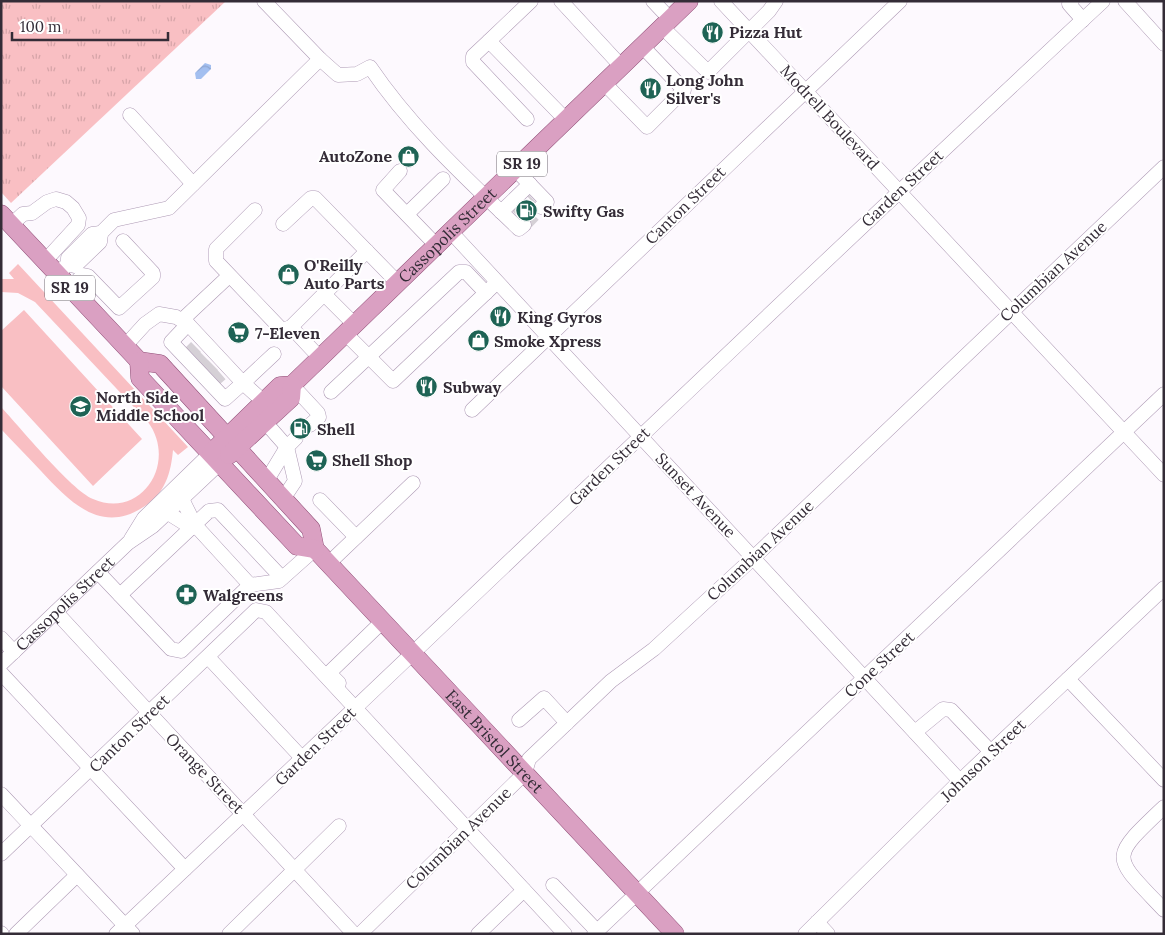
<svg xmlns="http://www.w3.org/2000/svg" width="1165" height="935" viewBox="0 0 1165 935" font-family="Lora,serif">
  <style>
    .grass { fill: url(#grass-tufts) }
    .green { fill: #f9bfc3 }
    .water { fill: url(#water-waves) }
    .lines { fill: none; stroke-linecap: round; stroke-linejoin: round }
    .minor-tunnel { stroke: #d5d0d6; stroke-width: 14; stroke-dasharray: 14 7; stroke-linecap: butt }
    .minor-casing { stroke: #ae9ab5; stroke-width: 15 }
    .major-casing { stroke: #904e77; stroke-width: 19 }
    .minor { stroke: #fff; stroke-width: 14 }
    .major { stroke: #daa0c2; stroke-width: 18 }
    .labels { text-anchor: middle; stroke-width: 4; stroke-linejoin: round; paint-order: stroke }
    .shield { fill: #fff; stroke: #716b73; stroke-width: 1 }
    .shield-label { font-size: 15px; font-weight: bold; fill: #342c37 }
    .poi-label { font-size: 16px; font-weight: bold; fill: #342c37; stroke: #fff; text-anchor: start }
    .street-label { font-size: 16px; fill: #342c37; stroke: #fff }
  </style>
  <defs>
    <pattern id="grass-tufts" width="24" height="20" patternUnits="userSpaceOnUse" patternTransform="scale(1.25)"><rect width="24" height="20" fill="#f9bfc3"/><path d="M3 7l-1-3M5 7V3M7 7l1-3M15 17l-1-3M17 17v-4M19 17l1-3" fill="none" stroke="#d6a4a8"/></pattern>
    <pattern id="water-waves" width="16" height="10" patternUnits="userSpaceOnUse" patternTransform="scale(1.25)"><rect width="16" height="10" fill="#a3bff0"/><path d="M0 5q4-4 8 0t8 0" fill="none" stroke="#8da4ce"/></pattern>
  </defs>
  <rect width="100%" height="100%" fill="#fdf9fe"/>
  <path class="grass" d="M1,1h225l-215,202 -10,-11z"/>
  <path class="green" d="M18,264l170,183 -10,8 -5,-5c-2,23 -8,43 -28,56 -44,30 -76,-5 -104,-35 -13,-14 -27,-28 -40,-42v-22c19,20 70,83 92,92 48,21 85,-36 55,-77l-113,-120 -17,-9 -17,-1v-13h13l-5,-6z
    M24,310l118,129 -49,47 -92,-100v-55z"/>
  <path class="water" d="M205,63l6,2v4l-10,10h-5l-1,-6z"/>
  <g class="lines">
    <path class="minor-tunnel" d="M515,214l17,-16
      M524,225l17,-18
      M189,354l7,-7
      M197,363l7,-7
      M206,372l7,-7
      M214,380l7,-6"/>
    <defs>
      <g id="minor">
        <path d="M531,1l-42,40 78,80"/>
        <path d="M561,1l60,65"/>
        <path d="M653,1l17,18"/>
        <path d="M721,1l443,474"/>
        <path d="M1072,1l-3,3 14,16"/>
        <path d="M1125,1l39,43"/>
        <path d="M662,27l46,45 61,-61 7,-10"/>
        <path d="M489,41l-16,15v6l54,57"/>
        <path d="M320,59l18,16 19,-1 13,-7c42,62 96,111 149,162l5,-4"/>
        <path d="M604,83l43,44 37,-37 -42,-44"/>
        <path d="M130,115l63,69"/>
        <path d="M516,170l31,32 -6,5"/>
        <path d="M400,171l-17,19 54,56"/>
        <path d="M255,210l-39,39v12l66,69 9,-3 76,-76"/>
        <path d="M501,212l29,-28"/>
        <path d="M407,214l36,-35"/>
        <path d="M283,224l28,-26h4l83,85"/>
        <path d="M11,225l12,-11 9,-1 15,-11 9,-3 10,3 7,6 6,10 -1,7 -33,36"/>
        <path d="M451,232l509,549"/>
        <path d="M101,233l13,-13 55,-12 151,-149 -56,-58"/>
        <path d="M57,274l11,-10v-6l24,-24 9,-1 -1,9 -25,24 -7,-2"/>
        <path d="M70,288l13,-13 5,1 31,32 34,-31v-4l-30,-32"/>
        <path d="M324,294l31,31"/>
        <path d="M182,320l47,-44"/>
        <path d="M188,324l-17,18 54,57 18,-16 21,19"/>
        <path d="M291,327l29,31"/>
        <path d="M346,334l47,47 100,-95"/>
        <path d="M125,346l20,-22 14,-10 17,3 12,7 55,59 31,-29"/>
        <path d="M292,385l26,28 1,4 -9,8"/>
        <path d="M331,392l128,-120h7l20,21"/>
        <path d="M472,410l428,-409"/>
        <path d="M265,422l22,25 8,34 -12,18"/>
        <path d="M267,480l20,-33 9,-9"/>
        <path d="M182,499l13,26 55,60"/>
        <path d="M320,500l36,37"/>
        <path d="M168,513l24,15"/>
        <path d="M131,539l13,-21 67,-65"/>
        <path d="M329,563l84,-80"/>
        <path d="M98,572l73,77 10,2 69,-66 29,-4 36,-32"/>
        <path d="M120,595l89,-84 9,-1 64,68"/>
        <path d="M56,612l298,322"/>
        <path d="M1,638l13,14"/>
        <path d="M208,657l94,101"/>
        <path id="s1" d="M1,664l127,-121 25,-17 67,-63"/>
        <path d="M1,673l184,196"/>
        <path d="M1068,679l96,101"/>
        <path d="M339,683l-10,-10 54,-52"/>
        <path d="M519,720l25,-22 23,25"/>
        <path d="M915,732l28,-23 8,1 40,42"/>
        <path d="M1,794l132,140"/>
        <path d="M1164,807c-56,53 -52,48 0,103"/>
        <path d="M1,854l255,-244 10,2 299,322"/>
        <path d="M553,885l44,46"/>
        <path d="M817,922l11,12"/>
        <path d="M1,933l1,1"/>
        <path d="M16,934l61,-59"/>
        <path d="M116,934c330,-310 655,-625 987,-933"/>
        <path d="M229,934l110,-108"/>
        <path d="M360,934l165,-161 4,-14 82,-78 43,-32 99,-91 411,-391"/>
        <path d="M478,934l46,-44"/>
        <path d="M594,934l570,-540"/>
        <path d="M805,934l155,-153 204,-193"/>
      </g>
      <g id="major">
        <path id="s2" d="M1,214l138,147 21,3 151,165 4,20 360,385"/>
        <path d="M139,361l1,17 157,168 18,3"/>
        <path id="s3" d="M211,453l69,-67 12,-1 397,-384"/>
        <path d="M229,455l62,-57 1,-13"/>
      </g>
    </defs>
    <use href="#minor" class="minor-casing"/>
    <use href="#major" class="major-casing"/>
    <use href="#minor" class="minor"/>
    <use href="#major" class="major"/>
  </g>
  <defs>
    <symbol id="restaurant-disc" viewBox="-11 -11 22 22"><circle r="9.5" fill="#1e6355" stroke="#fff"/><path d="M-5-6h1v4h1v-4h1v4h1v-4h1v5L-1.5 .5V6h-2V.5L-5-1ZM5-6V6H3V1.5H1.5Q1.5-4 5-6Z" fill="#fff"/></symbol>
    <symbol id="shop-disc" viewBox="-11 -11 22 22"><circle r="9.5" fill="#1e6355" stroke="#fff"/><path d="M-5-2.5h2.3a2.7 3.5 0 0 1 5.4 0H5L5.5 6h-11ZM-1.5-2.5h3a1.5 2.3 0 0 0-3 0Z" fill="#fff"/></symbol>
    <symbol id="fuel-disc" viewBox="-11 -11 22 22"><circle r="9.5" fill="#1e6355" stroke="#fff"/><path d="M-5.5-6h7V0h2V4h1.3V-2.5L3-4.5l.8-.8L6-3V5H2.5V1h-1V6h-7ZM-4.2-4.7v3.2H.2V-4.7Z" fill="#fff"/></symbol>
    <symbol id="supermarket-disc" viewBox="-11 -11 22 22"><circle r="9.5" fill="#1e6355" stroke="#fff"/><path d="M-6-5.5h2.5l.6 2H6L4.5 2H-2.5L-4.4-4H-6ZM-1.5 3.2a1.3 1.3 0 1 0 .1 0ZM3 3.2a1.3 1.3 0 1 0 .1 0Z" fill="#fff"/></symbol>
    <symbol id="school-disc" viewBox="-11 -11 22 22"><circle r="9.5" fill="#1e6355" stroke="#fff"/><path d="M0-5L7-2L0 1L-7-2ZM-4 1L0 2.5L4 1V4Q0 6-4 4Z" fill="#fff"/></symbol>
    <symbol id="pharmacy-disc" viewBox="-11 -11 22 22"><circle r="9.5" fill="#1e6355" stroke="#fff"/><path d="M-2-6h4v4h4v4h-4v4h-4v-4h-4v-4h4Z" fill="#fff"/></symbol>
  </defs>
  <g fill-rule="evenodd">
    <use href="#restaurant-disc" x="700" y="20" width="25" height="25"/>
    <use href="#restaurant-disc" x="638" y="76" width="25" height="25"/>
    <use href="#shop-disc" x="396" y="144" width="25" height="25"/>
    <use href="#fuel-disc" x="514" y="198" width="25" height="25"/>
    <use href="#shop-disc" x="276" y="262" width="25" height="25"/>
    <use href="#restaurant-disc" x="488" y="304" width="25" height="25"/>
    <use href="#supermarket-disc" x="226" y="320" width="25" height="25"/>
    <use href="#shop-disc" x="466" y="328" width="25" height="25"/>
    <use href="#restaurant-disc" x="414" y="374" width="25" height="25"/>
    <use href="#school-disc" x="68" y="394" width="25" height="25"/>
    <use href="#fuel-disc" x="288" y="416" width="25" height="25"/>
    <use href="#supermarket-disc" x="304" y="448" width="25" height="25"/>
    <use href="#pharmacy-disc" x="174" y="582" width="25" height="25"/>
  </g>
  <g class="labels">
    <g class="shield">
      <rect x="497" y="151.5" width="50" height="25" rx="4"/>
      <rect x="45" y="275.5" width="50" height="25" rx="4"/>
    </g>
    <g class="shield-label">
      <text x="522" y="169">SR 19</text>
      <text x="70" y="293">SR 19</text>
    </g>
    <g class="poi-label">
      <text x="729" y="38">Pizza Hut</text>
      <text x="666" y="86">Long John<tspan x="666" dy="18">Silver's</tspan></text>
      <text x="392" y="162" text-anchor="end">AutoZone</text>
      <text x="543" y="217">Swifty Gas</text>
      <text x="304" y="271">O'Reilly<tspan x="304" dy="18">Auto Parts</tspan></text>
      <text x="517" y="323">King Gyros</text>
      <text x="255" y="339">7-Eleven</text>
      <text x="494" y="347">Smoke Xpress</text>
      <text x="443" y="393">Subway</text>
      <text x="96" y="403">North Side<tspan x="96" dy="18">Middle School</tspan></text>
      <text x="317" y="435">Shell</text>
      <text x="332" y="466">Shell Shop</text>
      <text x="203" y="601">Walgreens</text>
    </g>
    <g class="street-label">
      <text transform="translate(830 117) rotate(47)" y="6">Modrell Boulevard</text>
      <text transform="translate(902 188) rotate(-43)" y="6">Garden Street</text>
      <text transform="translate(685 205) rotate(-44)" y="6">Canton Street</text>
      <text dy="6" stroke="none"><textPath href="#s3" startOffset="324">Cassopolis Street</textPath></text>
      <text transform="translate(1053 271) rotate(-43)" y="6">Columbian Avenue</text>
      <text transform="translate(609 466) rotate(-44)" y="6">Garden Street</text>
      <text transform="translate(696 495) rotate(47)" y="6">Sunset Avenue</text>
      <text transform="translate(760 550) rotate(-43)" y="6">Columbian Avenue</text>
      <text dy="6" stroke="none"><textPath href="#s1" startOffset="88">Cassopolis Street</textPath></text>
      <text transform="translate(879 664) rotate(-43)" y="6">Cone Street</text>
      <text transform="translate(129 733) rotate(-44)" y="6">Canton Street</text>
      <text dy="6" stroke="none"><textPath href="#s2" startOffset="730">East Bristol Street</textPath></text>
      <text transform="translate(315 746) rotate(-44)" y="6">Garden Street</text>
      <text transform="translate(983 760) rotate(-44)" y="6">Johnson Street</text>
      <text transform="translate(205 773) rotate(46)" y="6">Orange Street</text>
      <text transform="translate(458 838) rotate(-44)" y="6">Columbian Avenue</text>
    </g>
  </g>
  <rect width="1165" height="935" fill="none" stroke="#342c37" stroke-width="5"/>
  <path d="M12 32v8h156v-8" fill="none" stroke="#342c37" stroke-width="2.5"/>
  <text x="20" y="32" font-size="15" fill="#342c37" stroke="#ffffff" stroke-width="4" paint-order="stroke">100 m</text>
</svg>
